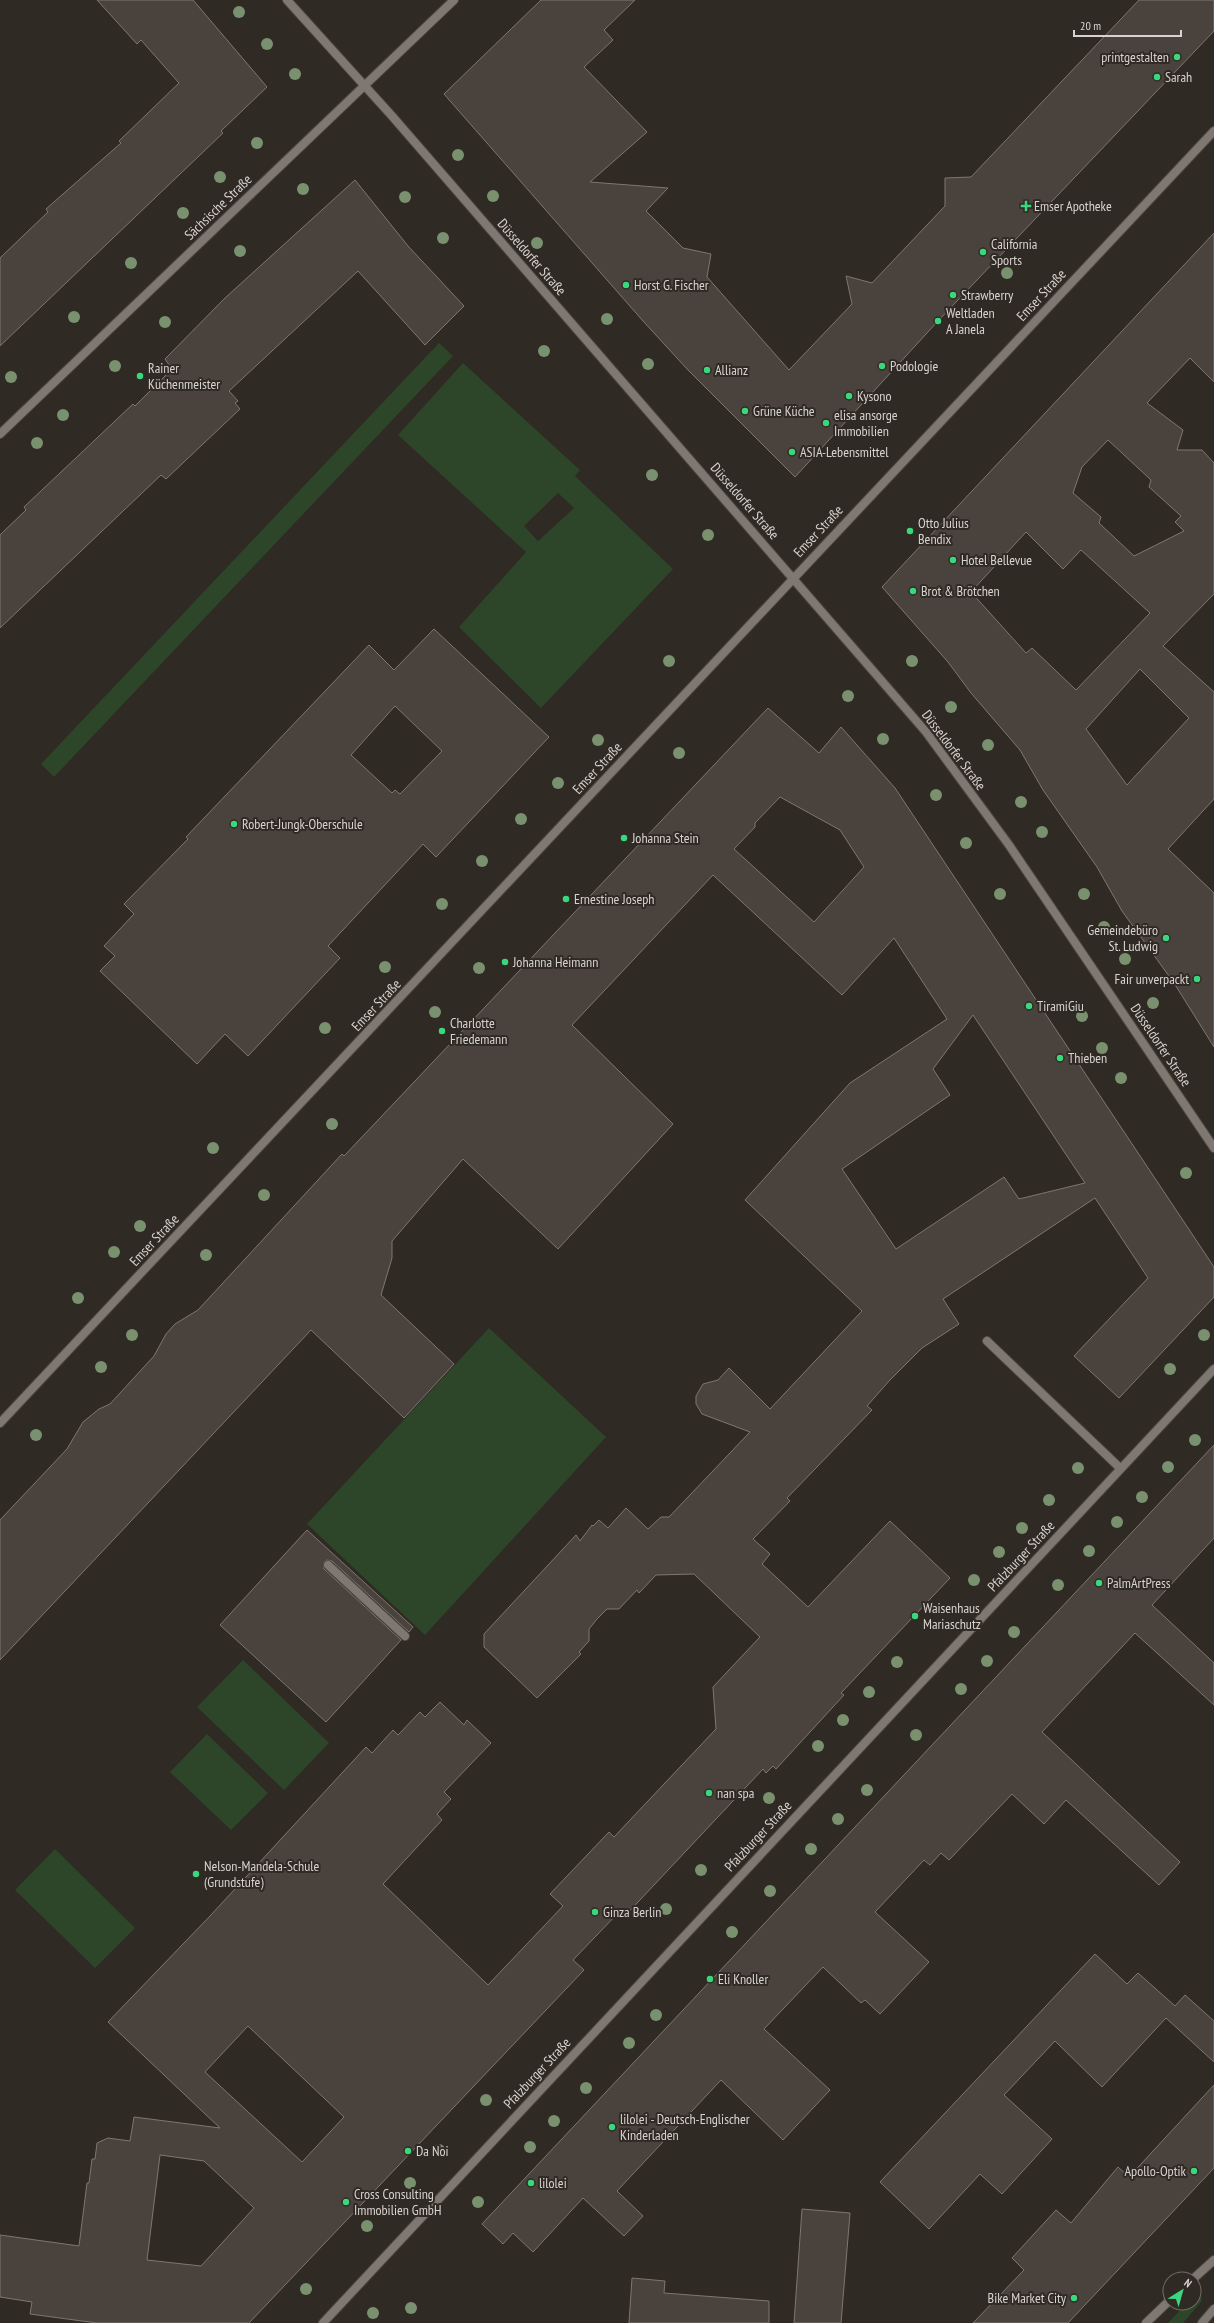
<svg xmlns="http://www.w3.org/2000/svg" width="1214" height="2323" viewBox="0 0 1214 2323" font-family="'PT Sans Narrow',sans-serif">
  <style>
    .green { fill: #2d4529; fill-rule: evenodd }
    .building { fill: #4a433d; stroke: #7e7770; fill-rule: evenodd }
    .lines { fill: none; stroke-linecap: round; stroke-linejoin: round }
    .service-casing { stroke: #4d4844; stroke-width: 10 }
    .minor-casing { stroke: #4d4844; stroke-width: 10 }
    .tertiary-casing { stroke: #4d4844; stroke-width: 10 }
    .service { stroke: #7f7871; stroke-width: 8 }
    .minor { stroke: #7f7871; stroke-width: 8 }
    .tertiary { stroke: #7f7871; stroke-width: 8 }
    .tree { fill: #7a9170 }
    .poi-dot { fill: #3ad77f; stroke: #302a24; stroke-width: 1.5 }
    .labels { text-anchor: middle; stroke-width: 4; stroke-linejoin: round; paint-order: stroke }
    .poi-label { font-size: 14px; fill: #d7d3d0; stroke: #302a24; text-anchor: start }
    .street-label { font-size: 14px; fill: #d7d3d0; stroke: #302a24 }
  </style>
  <rect width="100%" height="100%" fill="#302a24"/>
  <path class="green" d="M439,343l14,13 -399,421 -13,-13z
    M463,363l117,107 -5,6 98,93 -132,139 -82,-81 67,-75 -128,-117zM558,493l16,15 -38,35 2,-2 -14,-15z
    M489,1328l117,109 -181,198 -118,-111z
    M243,1660l86,83 -45,47 -87,-83z
    M207,1734l61,59 -37,37 -61,-58z
    M55,1849l80,79 -40,40 -80,-78z
    M1198,2295l4,3 -1,4 -18,21h-15l19,-20h7v-7z"/>
  <path class="building" d="M97,0h96l74,87 -46,44 2,2 -223,213v-88l48,-46 -2,-3 75,-66 -2,-2 60,-58 -38,-43 -4,4z
    M541,0h94l-31,30 9,10 -29,27 63,65 -57,50 78,6 -22,23 37,37 28,6 -4,23 82,93 63,-66 -6,-28 26,7 73,-77v-28l26,-1 168,-177h75v31l-276,290 -143,156 -107,-107 -45,-49 -199,-227z
    M355,180l53,66 56,60 -39,39 -67,-74 -129,120 9,10 -3,2 5,6 -74,70 -5,-4 -161,153v-93l26,-25 -2,-3 109,-103 2,2 37,-37 -7,-10 60,-61z
    M1214,233v149l-24,-24 -43,45 36,27 -6,20h25l12,13v131l-51,52 51,46v107l-46,50 46,44v154l-40,-64 -52,-72 -25,-44 -54,-77 -23,-40 -49,-57 -23,-31 -66,-75zM1108,440l43,40 -2,7 32,29 -6,6 9,9 -50,25 -35,-33 2,-6 -28,-24 9,-26zM1026,532l37,37 18,-19 69,63 -74,77 -44,-42 -6,5 -55,-61zM1140,669l49,49 -62,67 -41,-56z
    M434,629l115,108 -113,120 -13,-13 -95,102 12,12 -92,98 -23,-22 -28,30 -97,-93 15,-15 -11,-10 30,-32 -10,-10 64,-65 -2,-2 183,-192 25,25zM395,706l47,45 -42,43 -5,-4 -3,3 -41,-38z
    M768,708l51,45 22,-26 54,61 319,479v30l-95,101 -45,-42 74,-78 -53,-80 -152,101 16,25 -37,24 -33,33 -22,25 5,4 -85,88 3,3 -37,38 17,15 -8,10 46,43 82,-86 60,57 -109,115 3,2 -68,74 -3,-3 -7,7 -3,-4 -139,148 -6,-4 -45,47 11,10 -335,353h-152l-67,-9 2,-12 -32,-5v-62l79,11 8,-63h2l3,-24h3l2,-16 11,-5 22,3 4,-24 86,11 -112,-106 102,-106 156,-169 6,6 21,-23 5,5 22,-23 5,5 15,-15 24,23 3,-5 24,23 -47,49 7,7 -14,15 5,6 -59,64 105,101 75,-79 -13,-12 59,-62 5,5 102,-108 -3,-42 47,-50 -66,-63 -38,1 -17,18 -2,-3 -18,19h-12l-10,10 -8,10v12l-10,11 2,2 -44,44 -53,-51v-13l92,-99 4,6 12,-16 1,1 6,-6 9,8 18,-20 22,21 13,-12h8l81,-85 -48,-18 -6,-10v-8l7,-12 15,-4 11,-12 41,41 92,-98 -117,-111 105,-117 97,-64 -53,-81 -52,57 -129,-120 -141,150 101,99 -115,125 -95,-90 -71,82v17l-11,37 73,69 -50,54 -93,-88 -311,330v-140l67,-71 16,-27 16,-13 11,-5 44,-48 12,-22 9,-10 23,-14 144,-156 2,2zM780,797l60,33 24,37 -50,55 -80,-73 21,-22v-4zM973,1015l112,168 -66,16 -15,-22 -108,72 -54,-80 108,-74 -17,-26zM248,2026l96,91 -42,45 -97,-90zM160,2155l44,6 50,47 -53,58 -54,-6z
    M1214,1445v93l-62,67 62,58v42l-79,-72 -93,99 138,130 -21,23 -93,-85 -22,24 -32,-30 -63,66 -8,-7 -11,12 -6,-5 -49,52 54,50 -49,52 -15,-14 -4,3 -38,-36 -59,62 66,61 -47,50 -62,-60 -104,111 26,25 -19,20 -41,-38 -50,54 -20,-19 -10,11 -21,-20z
    M307,1530l106,97 -4,5 -77,-71 -5,-1 -3,2v7l77,71 -75,82 -106,-97z
    M1095,1954l32,30 11,-11 37,33 10,-11 29,26v41l-48,-44 -64,69 -47,-46 -51,54 48,44 -50,55 -22,-20 -51,55 -49,-47z
    M1214,2085v83l-146,155h-95l51,-53 -12,-12 44,-48 15,13 47,-56 11,10z
    M802,2209l48,4 -9,110h-47z
    M632,2278l33,3 -1,12 105,8v22h-140z"/>
  <g class="lines">
    <defs>
      <path id="service" d="M987,1341l133,127
        M328,1565l77,71"/>
      <path id="minor" d="M287,0l105,116 534,616 83,113 205,303
        M0,434l454,-434
        M0,1423c406,-430 808,-862 1214,-1292
        M323,2323l891,-954"/>
      <path id="tertiary" d="M1193,2279l21,-19
        M1146,2323l24,-23
        M1202,2323l12,-14"/>
    </defs>
    <use href="#service" class="service-casing"/>
    <use href="#minor" class="minor-casing"/>
    <use href="#tertiary" class="tertiary-casing"/>
    <use href="#service" class="service"/>
    <use href="#minor" class="minor"/>
    <use href="#tertiary" class="tertiary"/>
  </g>
  <g class="tree">
    <circle cx="239" cy="12" r="6"/>
    <circle cx="267" cy="44" r="6"/>
    <circle cx="295" cy="74" r="6"/>
    <circle cx="257" cy="143" r="6"/>
    <circle cx="458" cy="155" r="6"/>
    <circle cx="220" cy="177" r="6"/>
    <circle cx="303" cy="189" r="6"/>
    <circle cx="493" cy="196" r="6"/>
    <circle cx="405" cy="197" r="6"/>
    <circle cx="183" cy="213" r="6"/>
    <circle cx="443" cy="238" r="6"/>
    <circle cx="537" cy="243" r="6"/>
    <circle cx="240" cy="251" r="6"/>
    <circle cx="131" cy="263" r="6"/>
    <circle cx="1007" cy="273" r="6"/>
    <circle cx="74" cy="317" r="6"/>
    <circle cx="607" cy="319" r="6"/>
    <circle cx="165" cy="322" r="6"/>
    <circle cx="544" cy="351" r="6"/>
    <circle cx="648" cy="364" r="6"/>
    <circle cx="115" cy="366" r="6"/>
    <circle cx="11" cy="377" r="6"/>
    <circle cx="63" cy="415" r="6"/>
    <circle cx="37" cy="443" r="6"/>
    <circle cx="652" cy="475" r="6"/>
    <circle cx="708" cy="535" r="6"/>
    <circle cx="669" cy="661" r="6"/>
    <circle cx="912" cy="661" r="6"/>
    <circle cx="848" cy="696" r="6"/>
    <circle cx="951" cy="707" r="6"/>
    <circle cx="883" cy="739" r="6"/>
    <circle cx="598" cy="740" r="6"/>
    <circle cx="988" cy="745" r="6"/>
    <circle cx="679" cy="753" r="6"/>
    <circle cx="558" cy="783" r="6"/>
    <circle cx="936" cy="795" r="6"/>
    <circle cx="1021" cy="802" r="6"/>
    <circle cx="521" cy="819" r="6"/>
    <circle cx="1042" cy="832" r="6"/>
    <circle cx="966" cy="843" r="6"/>
    <circle cx="482" cy="861" r="6"/>
    <circle cx="1000" cy="894" r="6"/>
    <circle cx="1084" cy="894" r="6"/>
    <circle cx="442" cy="904" r="6"/>
    <circle cx="1104" cy="927" r="6"/>
    <circle cx="1125" cy="959" r="6"/>
    <circle cx="385" cy="967" r="6"/>
    <circle cx="479" cy="968" r="6"/>
    <circle cx="1153" cy="1003" r="6"/>
    <circle cx="435" cy="1012" r="6"/>
    <circle cx="1082" cy="1016" r="6"/>
    <circle cx="325" cy="1028" r="6"/>
    <circle cx="1102" cy="1048" r="6"/>
    <circle cx="1121" cy="1078" r="6"/>
    <circle cx="332" cy="1124" r="6"/>
    <circle cx="213" cy="1148" r="6"/>
    <circle cx="1186" cy="1173" r="6"/>
    <circle cx="264" cy="1195" r="6"/>
    <circle cx="140" cy="1226" r="6"/>
    <circle cx="114" cy="1252" r="6"/>
    <circle cx="206" cy="1255" r="6"/>
    <circle cx="78" cy="1298" r="6"/>
    <circle cx="132" cy="1335" r="6"/>
    <circle cx="1204" cy="1335" r="6"/>
    <circle cx="101" cy="1367" r="6"/>
    <circle cx="1170" cy="1369" r="6"/>
    <circle cx="36" cy="1435" r="6"/>
    <circle cx="1195" cy="1440" r="6"/>
    <circle cx="1168" cy="1467" r="6"/>
    <circle cx="1078" cy="1468" r="6"/>
    <circle cx="1142" cy="1497" r="6"/>
    <circle cx="1049" cy="1500" r="6"/>
    <circle cx="1117" cy="1522" r="6"/>
    <circle cx="1022" cy="1528" r="6"/>
    <circle cx="1089" cy="1551" r="6"/>
    <circle cx="999" cy="1552" r="6"/>
    <circle cx="974" cy="1580" r="6"/>
    <circle cx="1058" cy="1585" r="6"/>
    <circle cx="1014" cy="1632" r="6"/>
    <circle cx="987" cy="1661" r="6"/>
    <circle cx="897" cy="1662" r="6"/>
    <circle cx="961" cy="1689" r="6"/>
    <circle cx="869" cy="1692" r="6"/>
    <circle cx="843" cy="1720" r="6"/>
    <circle cx="916" cy="1735" r="6"/>
    <circle cx="818" cy="1746" r="6"/>
    <circle cx="867" cy="1790" r="6"/>
    <circle cx="769" cy="1798" r="6"/>
    <circle cx="838" cy="1819" r="6"/>
    <circle cx="811" cy="1849" r="6"/>
    <circle cx="701" cy="1870" r="6"/>
    <circle cx="770" cy="1891" r="6"/>
    <circle cx="666" cy="1909" r="6"/>
    <circle cx="732" cy="1932" r="6"/>
    <circle cx="656" cy="2015" r="6"/>
    <circle cx="629" cy="2043" r="6"/>
    <circle cx="586" cy="2088" r="6"/>
    <circle cx="486" cy="2100" r="6"/>
    <circle cx="554" cy="2121" r="6"/>
    <circle cx="530" cy="2147" r="6"/>
    <circle cx="439" cy="2150" r="6"/>
    <circle cx="410" cy="2183" r="6"/>
    <circle cx="478" cy="2202" r="6"/>
    <circle cx="367" cy="2226" r="6"/>
    <circle cx="306" cy="2289" r="6"/>
    <circle cx="411" cy="2308" r="6"/>
    <circle cx="373" cy="2313" r="6"/>
  </g>
  <g class="poi-dot">
    <circle cx="1177" cy="57" r="4"/>
    <circle cx="1157" cy="77" r="4"/>
    <path d="M1024 200h4v4h4v4h-4v4h-4v-4h-4v-4h4z"/>
    <circle cx="983" cy="252" r="4"/>
    <circle cx="626" cy="285" r="4"/>
    <circle cx="953" cy="295" r="4"/>
    <circle cx="938" cy="321" r="4"/>
    <circle cx="882" cy="366" r="4"/>
    <circle cx="707" cy="370" r="4"/>
    <circle cx="140" cy="376" r="4"/>
    <circle cx="849" cy="396" r="4"/>
    <circle cx="745" cy="411" r="4"/>
    <circle cx="826" cy="423" r="4"/>
    <circle cx="792" cy="452" r="4"/>
    <circle cx="910" cy="531" r="4"/>
    <circle cx="953" cy="560" r="4"/>
    <circle cx="913" cy="591" r="4"/>
    <circle cx="234" cy="824" r="4"/>
    <circle cx="624" cy="838" r="4"/>
    <circle cx="566" cy="899" r="4"/>
    <circle cx="1166" cy="938" r="4"/>
    <circle cx="505" cy="962" r="4"/>
    <circle cx="1197" cy="979" r="4"/>
    <circle cx="1029" cy="1006" r="4"/>
    <circle cx="442" cy="1031" r="4"/>
    <circle cx="1060" cy="1058" r="4"/>
    <circle cx="1099" cy="1583" r="4"/>
    <circle cx="915" cy="1616" r="4"/>
    <circle cx="709" cy="1793" r="4"/>
    <circle cx="196" cy="1874" r="4"/>
    <circle cx="595" cy="1912" r="4"/>
    <circle cx="710" cy="1979" r="4"/>
    <circle cx="612" cy="2127" r="4"/>
    <circle cx="408" cy="2151" r="4"/>
    <circle cx="1194" cy="2171" r="4"/>
    <circle cx="531" cy="2183" r="4"/>
    <circle cx="346" cy="2202" r="4"/>
    <circle cx="1074" cy="2298" r="4"/>
  </g>
  <g class="labels">
    <g class="poi-label">
      <text x="1169" y="62" text-anchor="end">printgestalten</text>
      <text x="1165" y="82">Sarah</text>
      <text x="1034" y="211">Emser Apotheke</text>
      <text x="991" y="249">California<tspan x="991" dy="16">Sports</tspan></text>
      <text x="634" y="290">Horst G. Fischer</text>
      <text x="961" y="300">Strawberry</text>
      <text x="946" y="318">Weltladen<tspan x="946" dy="16">A Janela</tspan></text>
      <text x="890" y="371">Podologie</text>
      <text x="148" y="373">Rainer<tspan x="148" dy="16">Küchenmeister</tspan></text>
      <text x="715" y="375">Allianz</text>
      <text x="857" y="401">Kysono</text>
      <text x="753" y="416">Grüne Küche</text>
      <text x="834" y="420">elisa ansorge<tspan x="834" dy="16">Immobilien</tspan></text>
      <text x="800" y="457">ASIA-Lebensmittel</text>
      <text x="918" y="528">Otto Julius<tspan x="918" dy="16">Bendix</tspan></text>
      <text x="961" y="565">Hotel Bellevue</text>
      <text x="921" y="596">Brot &amp; Brötchen</text>
      <text x="242" y="829">Robert-Jungk-Oberschule</text>
      <text x="632" y="843">Johanna Stein</text>
      <text x="574" y="904">Ernestine Joseph</text>
      <text x="1158" y="935" text-anchor="end">Gemeindebüro<tspan x="1158" dy="16">St. Ludwig</tspan></text>
      <text x="513" y="967">Johanna Heimann</text>
      <text x="1189" y="984" text-anchor="end">Fair unverpackt</text>
      <text x="1037" y="1011">TiramiGiu</text>
      <text x="450" y="1028">Charlotte<tspan x="450" dy="16">Friedemann</tspan></text>
      <text x="1068" y="1063">Thieben</text>
      <text x="1107" y="1588">PalmArtPress</text>
      <text x="923" y="1613">Waisenhaus<tspan x="923" dy="16">Mariaschutz</tspan></text>
      <text x="717" y="1798">nan spa</text>
      <text x="204" y="1871">Nelson-Mandela-Schule<tspan x="204" dy="16">(Grundstufe)</tspan></text>
      <text x="603" y="1917">Ginza Berlin</text>
      <text x="718" y="1984">Eli Knoller</text>
      <text x="620" y="2124">lilolei - Deutsch-Englischer<tspan x="620" dy="16">Kinderladen</tspan></text>
      <text x="416" y="2156">Da Noi</text>
      <text x="1186" y="2176" text-anchor="end">Apollo-Optik</text>
      <text x="539" y="2188">lilolei</text>
      <text x="354" y="2199">Cross Consulting<tspan x="354" dy="16">Immobilien GmbH</tspan></text>
      <text x="1066" y="2303" text-anchor="end">Bike Market City</text>
    </g>
    <g class="street-label">
      <text transform="translate(218 207) rotate(-44)" y="5">Sächsische Straße</text>
      <text transform="translate(532 257) rotate(49)" y="5">Düsseldorfer Straße</text>
      <text transform="translate(1041 295) rotate(-47)" y="5">Emser Straße</text>
      <text transform="translate(745 501) rotate(49)" y="5">Düsseldorfer Straße</text>
      <text transform="translate(818 531) rotate(-47)" y="5">Emser Straße</text>
      <text transform="translate(954 750) rotate(53)" y="5">Düsseldorfer Straße</text>
      <text transform="translate(597 768) rotate(-47)" y="5">Emser Straße</text>
      <text transform="translate(376 1005) rotate(-47)" y="5">Emser Straße</text>
      <text transform="translate(1161 1045) rotate(56)" y="5">Düsseldorfer Straße</text>
      <text transform="translate(154 1240) rotate(-47)" y="5">Emser Straße</text>
      <text transform="translate(1021 1556) rotate(-47)" y="5">Pfalzburger Straße</text>
      <text transform="translate(758 1836) rotate(-47)" y="5">Pfalzburger Straße</text>
      <text transform="translate(537 2073) rotate(-47)" y="5">Pfalzburger Straße</text>
    </g>
  </g>
  <g transform="translate(1182 2291) rotate(37)"><circle r="19" fill="#302a24" stroke="#736e69"/>
  <path d="M0-3L7 15L0 10L-7 15Z" fill="#3ad77f"/>
  <text y="-6" font-size="11" font-weight="bold" text-anchor="middle" fill="#d7d3d0">N</text>
  </g>
  <path d="M1074 30v6h107v-6" fill="none" stroke="#d7d3d0" stroke-width="2"/>
  <text x="1080" y="30" font-size="12" fill="#d7d3d0" stroke="#302a24" stroke-width="3" paint-order="stroke">20 m</text>
</svg>
